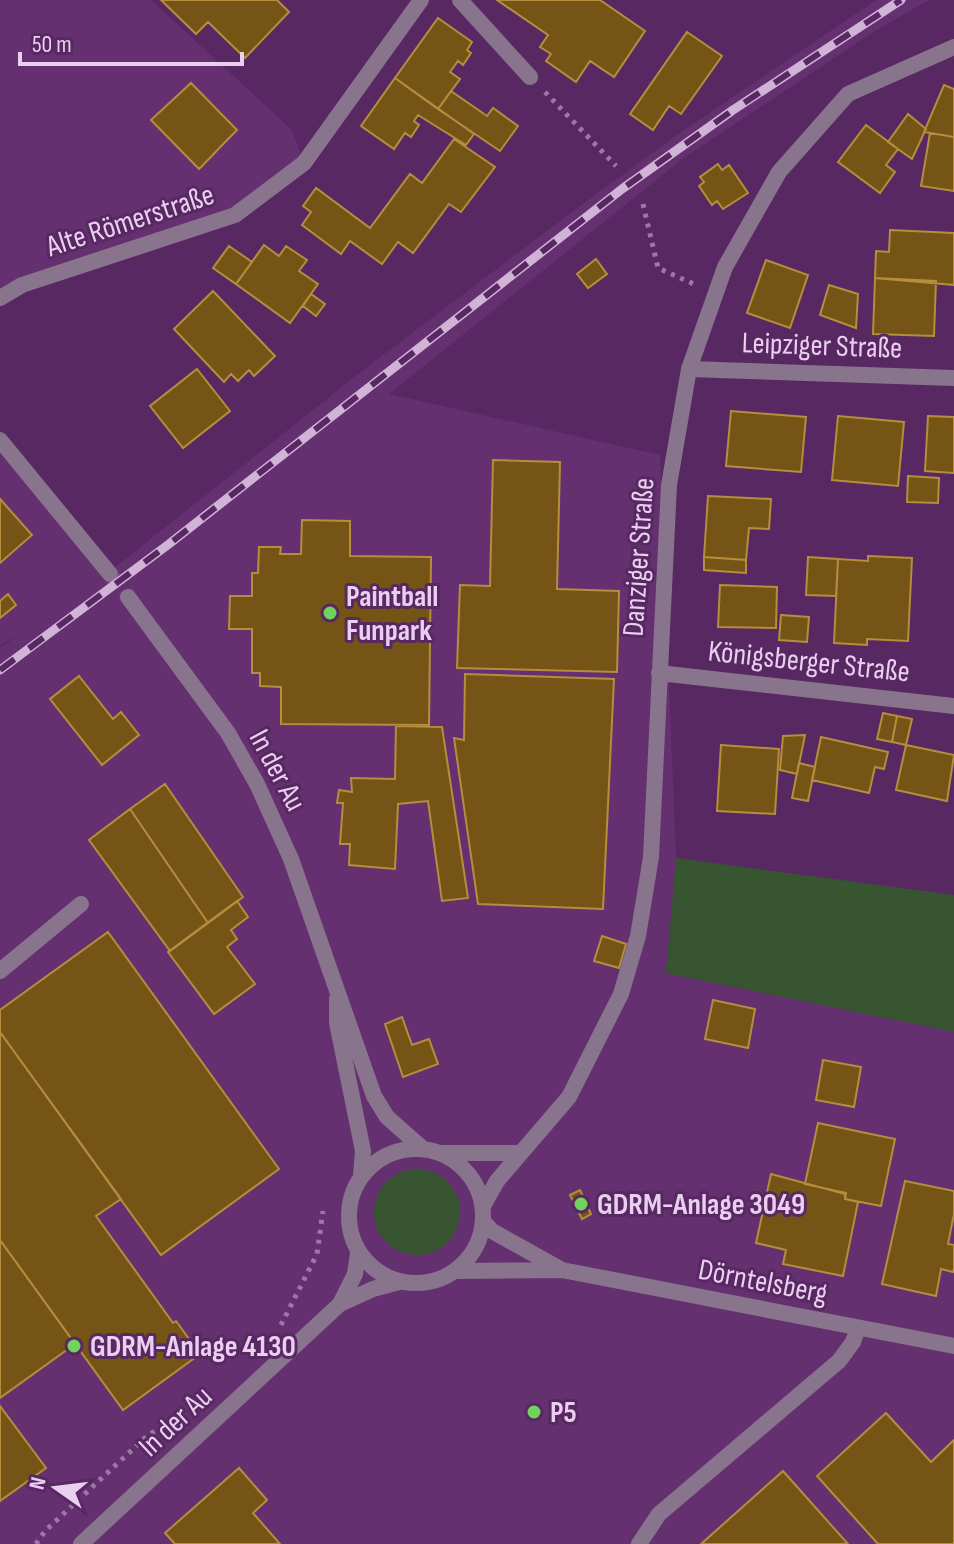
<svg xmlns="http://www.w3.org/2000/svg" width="954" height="1544" viewBox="0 0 954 1544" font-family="'Sofia Sans Condensed',sans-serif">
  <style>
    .built { fill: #653070 }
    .green { fill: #375531 }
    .building { fill: #745516; stroke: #b68d3e; stroke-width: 2 }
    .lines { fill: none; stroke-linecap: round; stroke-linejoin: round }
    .tertiary-tunnel { stroke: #6e4177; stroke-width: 16; stroke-dasharray: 16 8; stroke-linecap: butt }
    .path { stroke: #9d77a5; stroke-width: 5; stroke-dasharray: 4 6; stroke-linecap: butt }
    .service { stroke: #88748c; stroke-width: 16 }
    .minor { stroke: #88748c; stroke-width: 16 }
    .tertiary { stroke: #88748c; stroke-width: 16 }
    .rail-casing { stroke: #d2b3d8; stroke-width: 9 }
    .rail { stroke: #582862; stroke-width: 6; stroke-dasharray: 18; stroke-linecap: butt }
    .poi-dot { fill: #71d35e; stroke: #582862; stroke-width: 3 }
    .labels { text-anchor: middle; stroke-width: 6; stroke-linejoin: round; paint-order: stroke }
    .street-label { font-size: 30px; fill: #eacff0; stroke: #582862 }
    .poi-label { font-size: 30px; font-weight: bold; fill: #eacff0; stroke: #582862; text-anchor: start }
  </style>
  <rect width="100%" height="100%" fill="#582862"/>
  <path class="built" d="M0,0h151l140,129 13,34 -69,52 -235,83z
    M876,0h53l-57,33 -187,124 -296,237 271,61 16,403 -10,115 288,59v512h-954v-896l25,-18 -25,16v-206l109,132 258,-205 205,-155 102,-75z"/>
  <path class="green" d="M676,858l278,37v137l-288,-59z
    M374 1212a43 43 0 1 1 86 0a43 43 0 1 1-86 0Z"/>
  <path class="building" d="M161,0h116l12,12 -44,46 -37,-36 -12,12z
    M497,0h103l45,31 -31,46 -24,-16 -14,21 -30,-21 5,-7 -11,-7 8,-12z
    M438,18l34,24 -5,8 4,3 -8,12 -5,-4 -8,11 10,7 -22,30 -43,-31z
    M687,32l35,24 -41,58 -12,-8 -16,24 -23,-16z
    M395,78l79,56 -8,11 -48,-30 -4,6 5,4 -8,12 -6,-4 -11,16 -33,-23z
    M191,83l46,47 -38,39 -48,-49z
    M944,85l10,4v48l-30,-5z
    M451,91l36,25 6,-8 25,18 -18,25 -62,-42z
    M908,114l18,15 -14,30 -24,-17z
    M866,125l32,24 -12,16 9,7 -15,21 -42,-31z
    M930,133l24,4v54l-33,-5z
    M454,139l41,28 -34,45 -12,-8 -36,49 -15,-11 -16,22 -32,-23 -9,13 -39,-29 9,-13 -8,-6 13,-18 54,40 40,-54 12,9z
    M718,164l4,6 7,-5 19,28 -25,16 -6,-8 -5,4 -13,-19 5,-4 -4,-5z
    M890,230l64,3v52l-79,-7 1,-27 13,1z
    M264,245l15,11 7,-10 21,14 -8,11 19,13 -28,39 -54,-39z
    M229,246l23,16 -16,22 -23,-16z
    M596,259l11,15 -19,14 -11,-14z
    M766,260l42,15 -18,53 -43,-15z
    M875,278l61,3 -2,55 -61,-2z
    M829,285l29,9 -2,34 -36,-13z
    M213,291l62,65 -21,20 -5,-6 -11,11 -7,-7 -7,8 -50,-53z
    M311,294l14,10 -9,12 -13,-10z
    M197,369l33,42 -47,37 -33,-42z
    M731,411l75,6 -5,55 -75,-6z
    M838,416l66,6 -6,64 -66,-6z
    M928,416l26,1v56l-29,-2z
    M493,460l67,2 -3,127 62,2 -2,81 -160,-4 3,-83 30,1z
    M908,476l31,2 -1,25 -31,-1z
    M708,496l63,3 -2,30 -20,-1 -3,32 -42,-3z
    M0,499l32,36 -32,28z
    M302,520l48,1v35l81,1 -2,168 -148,-1v-37l-21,-1v-13h-8v-44h-23l1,-33h22v-23h6l1,-26h22l-1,7h21z
    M868,556l44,2 -4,83 -41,-2v6l-33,-2 4,-84 30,2z
    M704,557l42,3v13l-42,-3z
    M808,557l30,2 -2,37 -30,-1z
    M720,585l57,2 -1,41 -58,-1z
    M8,594l8,11 -16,13v-17z
    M781,615l28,2 -2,25 -28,-2z
    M465,674l149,5 -11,230 -125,-5 -24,-166 10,2z
    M79,676l34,43 8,-7 18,23 -37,30 -52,-66z
    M883,713l14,3 -5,26 -15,-3z
    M897,716l15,3 -6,26 -14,-3z
    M396,726l46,1 26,171 -26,3 -14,-100 -30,3 -3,65 -46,-4 1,-21h-10l3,-41h-6l2,-13 13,2 -1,-14 44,1z
    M805,735l-8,39 -17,-4 3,-34z
    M821,737l67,15 -4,17 -9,-2 -6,26 -57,-13z
    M721,745l58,4 -4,65 -58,-3z
    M906,745l48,10 -7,46 -51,-11z
    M799,763l16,4 -7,34 -16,-3z
    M165,784l78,113 -35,26 -78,-114z
    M130,809l78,114 -38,28 -81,-111z
    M237,901l11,16 -17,13 6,9 -10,8 28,37 -41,30 -46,-62z
    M108,932l171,237 -118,86 -161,-223v-22z
    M602,936l24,8 -7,24 -25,-7z
    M713,1000l42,9 -7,39 -43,-9z
    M402,1017l10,28 17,-6 9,25 -35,13 -18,-53z
    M0,1032l121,167 -25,17 77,107 3,-2 24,33 -77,56 -123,-170z
    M823,1060l38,7 -7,40 -38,-7z
    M818,1123l77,16 -14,67 -36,-7 1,-6 -41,-9z
    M771,1174l74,20v5l13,3 -15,74 -60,-12 3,-14 -30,-7z
    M905,1181l49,10v23l-6,30 6,1v24l-1,3 -12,-3 -5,27 -54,-12z
    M580,1190l11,24 -9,5 -12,-24z
    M0,1240l75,104 -75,54z
    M0,1406l46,62 -46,33z
    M886,1413l45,49 23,-22v104h-76l-61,-68z
    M239,1468l28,32 -14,13 27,31h-105l-10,-11z
    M783,1471l65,73h-147z"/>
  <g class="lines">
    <path class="tertiary-tunnel" d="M110,574l18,23"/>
    <path class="path" d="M545,92l71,74
      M643,204l15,64 38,17
      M281,1325l36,-71 6,-43
      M36,1544l9,-13 103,-96 36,-20"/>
    <path class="service" d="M0,971l81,-67
      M639,1544l20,-30 180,-153 14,-19 5,-14"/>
    <path class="minor" d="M460,0l70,77
      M0,298l22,-13 213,-70 69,-52 117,-163
      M689,369l265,9
      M659,673l295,33
      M442,1153h79
      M483,1206l14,-25 72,-84 52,-103 17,-58 13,-79 18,-372 20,-116 36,-102 54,-95 69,-78 106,-47
      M483,1221l9,10 70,39
      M455,1271l107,-1 392,76"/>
    <path class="tertiary" d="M0,440l110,134
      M128,597l100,136 29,51 34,75 83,237 13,21 35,31
      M337,999v24l26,128 -2,25
      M349 1216a67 67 0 1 1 134 0a67 67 0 1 1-134 0Z
      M340,1304l15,-30 3,-21
      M81,1544l259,-240 33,-15 26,-7"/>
    <defs>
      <path id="rail" d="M0,670l169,-126 453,-355 111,-79 168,-110"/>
    </defs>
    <use href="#rail" class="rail-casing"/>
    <use href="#rail" class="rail"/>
  </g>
  <g class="poi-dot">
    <circle cx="330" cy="613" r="8"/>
    <circle cx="581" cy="1204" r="8"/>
    <circle cx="74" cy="1346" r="8"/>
    <circle cx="534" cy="1412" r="8"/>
  </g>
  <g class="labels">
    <g class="street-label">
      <text transform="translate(130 220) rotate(-18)" y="10">Alte Römerstraße</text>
      <text transform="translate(822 345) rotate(2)" y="10">Leipziger Straße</text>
      <text transform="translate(638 557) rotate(-86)" y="10">Danziger Straße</text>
      <text transform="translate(809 661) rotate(6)" y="10">Königsberger Straße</text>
      <text transform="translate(278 770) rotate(62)" y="10">In der Au</text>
      <text transform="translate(763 1281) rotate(11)" y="10">Dörntelsberg</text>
      <text transform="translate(175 1421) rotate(-43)" y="10">In der Au</text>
    </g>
    <g class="poi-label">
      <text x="346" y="606">Paintball<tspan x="346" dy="34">Funpark</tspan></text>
      <text x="597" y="1214">GDRM-Anlage 3049</text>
      <text x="90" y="1356">GDRM-Anlage 4130</text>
      <text x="550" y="1422">P5</text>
    </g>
  </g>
  <g transform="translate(56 1488) rotate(284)" stroke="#582862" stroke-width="6" paint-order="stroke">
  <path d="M0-6L14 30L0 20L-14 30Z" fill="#eacff0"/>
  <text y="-12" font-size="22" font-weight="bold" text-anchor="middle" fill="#eacff0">N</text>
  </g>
  <path d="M20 52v12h222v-12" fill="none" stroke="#eacff0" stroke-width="4"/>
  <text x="32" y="52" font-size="24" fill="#eacff0" stroke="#582862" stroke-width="6" paint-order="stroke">50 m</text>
</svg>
